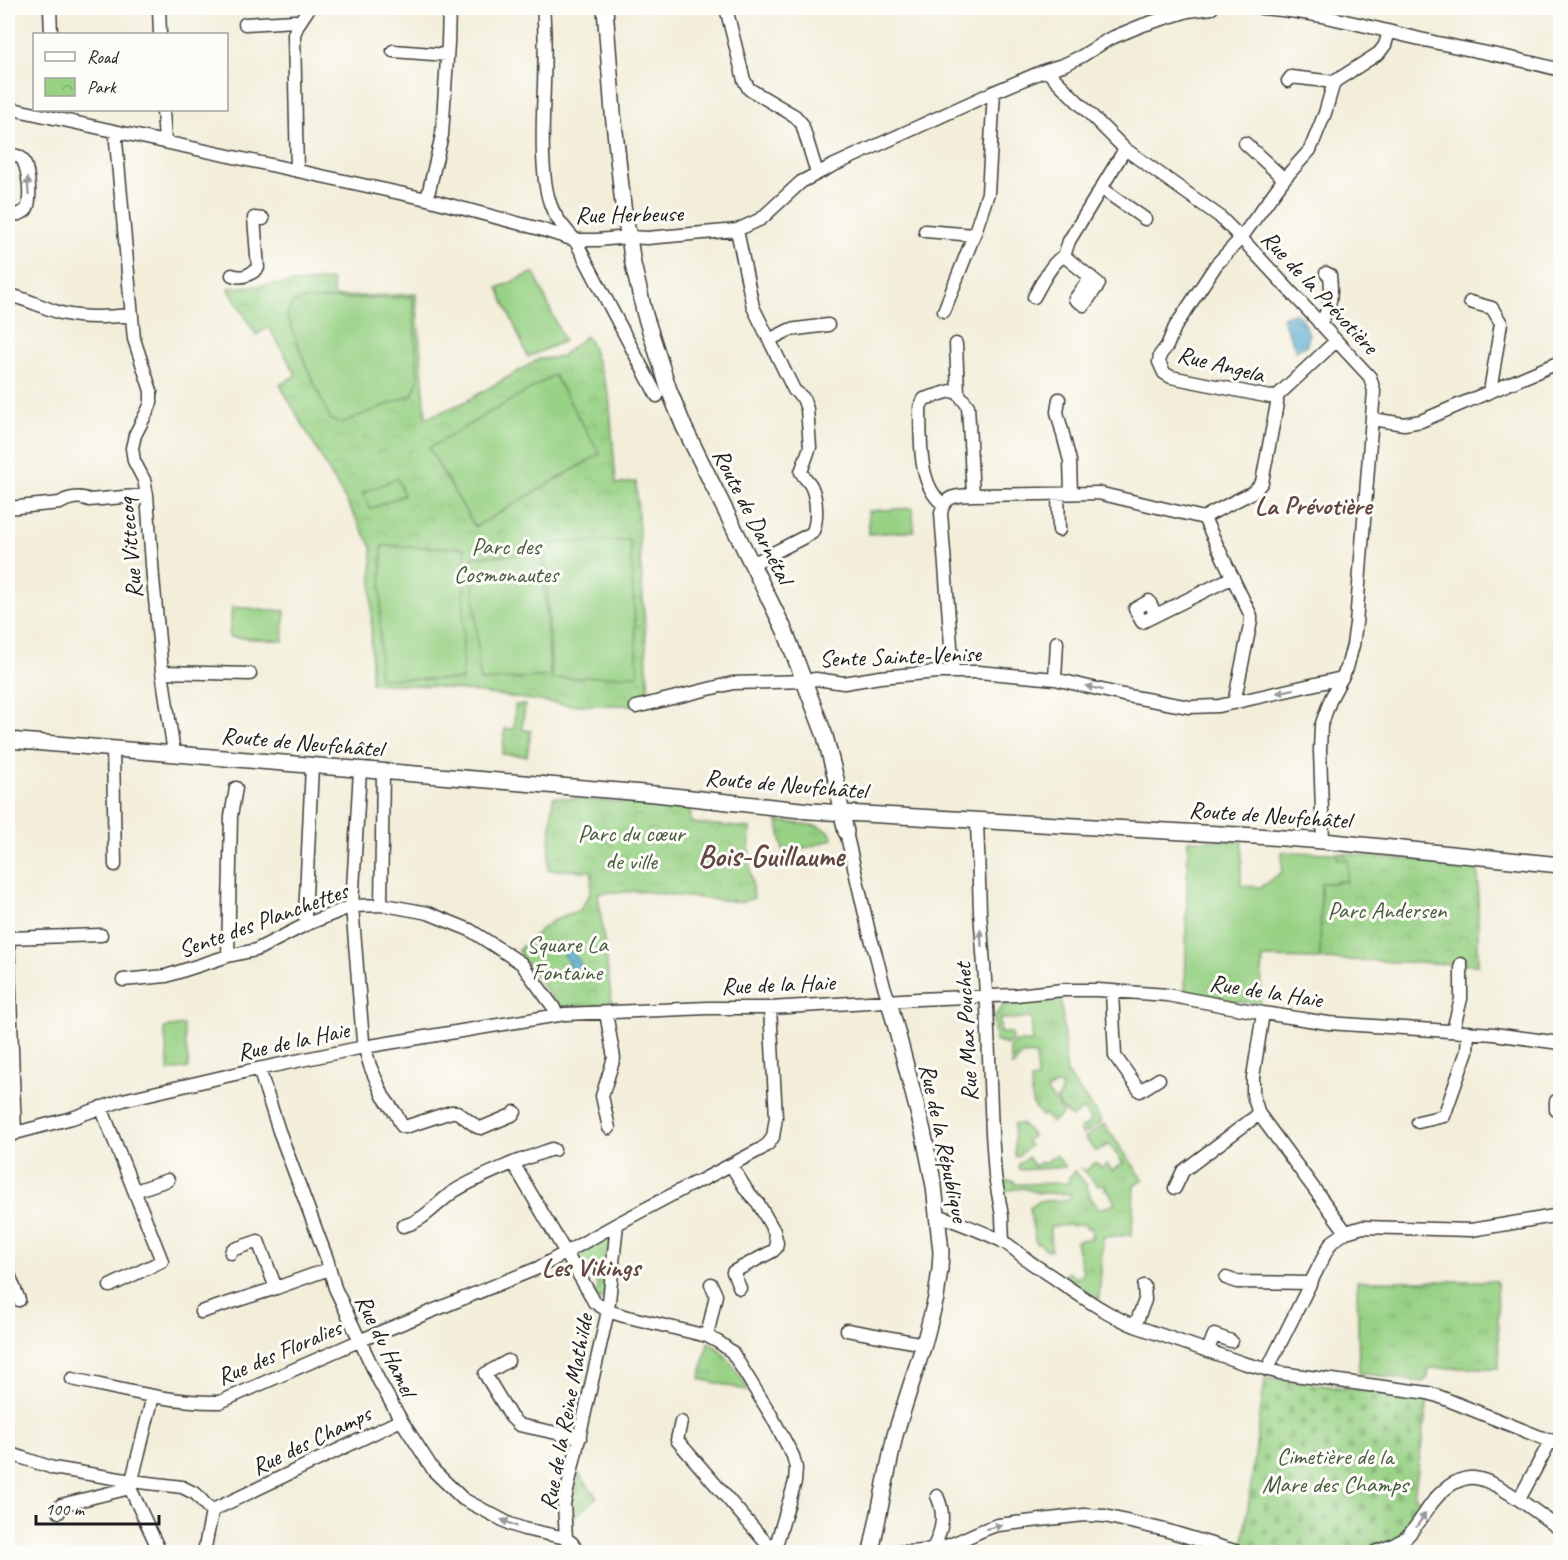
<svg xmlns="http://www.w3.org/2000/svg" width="1568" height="1560" viewBox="0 0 1568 1560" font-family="Caveat,sans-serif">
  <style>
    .grass { fill: url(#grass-tufts); stroke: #5a7650; stroke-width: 1.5 }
    .cemetery { fill: url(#cemetery-stones); stroke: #5a7650; stroke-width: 1.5 }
    .park { fill: url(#park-crowns); stroke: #5a7650; stroke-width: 1.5 }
    .garden { fill: url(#garden-furrows); stroke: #5a7650; stroke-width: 1.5 }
    .pitch { fill: #97d184; stroke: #5a7650; stroke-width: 1.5 }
    .water { fill: url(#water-ripples); stroke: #386276; stroke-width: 1.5 }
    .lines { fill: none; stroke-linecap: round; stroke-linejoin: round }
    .minor-casing { stroke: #3c3c38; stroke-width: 15 }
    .major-casing { stroke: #3c3c38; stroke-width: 18 }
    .minor { stroke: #fff; stroke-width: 12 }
    .major { stroke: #fff; stroke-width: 15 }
    .oneway { fill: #999 }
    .labels { text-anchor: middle; stroke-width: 6; stroke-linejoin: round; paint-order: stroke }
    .street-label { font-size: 24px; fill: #1c1c1c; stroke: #fdfcf7 }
    .park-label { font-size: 24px; fill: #475b40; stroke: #fdfcf7 }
    .neighbourhood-label { font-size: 26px; font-weight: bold; fill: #614643; stroke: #fdfcf7 }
    .district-label { font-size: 30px; font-weight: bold; fill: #614643; stroke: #fdfcf7 }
  </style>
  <defs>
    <pattern id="grass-tufts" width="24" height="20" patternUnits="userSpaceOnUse" patternTransform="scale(1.5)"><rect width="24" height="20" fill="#97d184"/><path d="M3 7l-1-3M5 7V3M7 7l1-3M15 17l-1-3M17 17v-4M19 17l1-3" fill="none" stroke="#82b371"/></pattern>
    <pattern id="cemetery-stones" width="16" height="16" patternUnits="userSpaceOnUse" patternTransform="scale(1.5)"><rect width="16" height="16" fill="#97d184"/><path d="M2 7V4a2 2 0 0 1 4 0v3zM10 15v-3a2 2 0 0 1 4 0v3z" fill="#82b371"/></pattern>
    <pattern id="park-crowns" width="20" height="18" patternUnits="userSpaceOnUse" patternTransform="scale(1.5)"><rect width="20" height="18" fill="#97d184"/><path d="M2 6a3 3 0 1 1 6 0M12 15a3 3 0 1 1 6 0" fill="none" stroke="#82b371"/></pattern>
    <pattern id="garden-furrows" width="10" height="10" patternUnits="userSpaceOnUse" patternTransform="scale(1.5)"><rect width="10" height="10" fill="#97d184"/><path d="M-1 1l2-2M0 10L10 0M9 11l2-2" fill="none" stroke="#82b371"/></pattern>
    <pattern id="water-ripples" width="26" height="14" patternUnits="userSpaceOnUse" patternTransform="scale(1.5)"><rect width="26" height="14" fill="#54a9d0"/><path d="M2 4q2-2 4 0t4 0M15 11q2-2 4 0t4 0" fill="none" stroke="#4589a8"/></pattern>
  </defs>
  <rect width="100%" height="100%" fill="#fdfcf7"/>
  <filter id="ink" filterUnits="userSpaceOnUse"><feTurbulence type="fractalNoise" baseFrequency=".0167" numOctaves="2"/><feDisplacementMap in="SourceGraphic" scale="12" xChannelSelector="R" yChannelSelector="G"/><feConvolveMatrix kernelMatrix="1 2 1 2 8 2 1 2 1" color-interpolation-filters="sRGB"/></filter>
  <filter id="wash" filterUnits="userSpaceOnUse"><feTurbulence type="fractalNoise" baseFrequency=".008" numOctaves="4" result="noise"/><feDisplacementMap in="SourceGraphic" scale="24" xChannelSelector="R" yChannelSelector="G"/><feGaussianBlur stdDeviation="1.35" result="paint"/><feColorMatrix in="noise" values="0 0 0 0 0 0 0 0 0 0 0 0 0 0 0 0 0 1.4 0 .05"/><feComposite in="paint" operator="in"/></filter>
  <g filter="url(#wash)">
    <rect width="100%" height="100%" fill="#f3eeda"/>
    <path class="grass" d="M778,821l40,5 11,5 4,8 -24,8 -26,4z
      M1061,997l6,77 35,47 -19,14 -3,-5 11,-9 -8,-12 -12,9 -4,-6h-2l-9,-12 4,-3 2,-11 -7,-1 -8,6 16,23 -12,9 -6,-9 -3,2 -10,-13 -1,-23 6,-1 -1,-24c-13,-1 -15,-2 -21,10l-3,1 -3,-19 6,-5h18l-2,-24 -31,1v14h11l1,7 -6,5 -11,-4 -2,-23 11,-13z
      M1014,1124h8l11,12 -7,5 4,5 -14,11 -1,-1z
      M1104,1124l39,55 -9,7 -2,49 -29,2 -4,63 -35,-24 4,-4 9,6 6,-5 -7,-32 14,-3v-2h2l-1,-9 -5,1 -1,-4 -14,2v-1l-21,2 1,24h-3l-9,-8 -3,1 -7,-36 10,-7 31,-1v-6l-31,-1 -16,-5 -19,3 -2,-10h12l1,3 53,-1 1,-6 6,-6 12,14 5,17 4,1 2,6 12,-3 5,-3 -7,-13h-3v-6l-8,1 -17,-18 5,4 10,-8h2l4,5 6,-4 5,7 11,-8 -14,-19 -11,7h-3l-10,-13z
      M1056,1155l9,12 -44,3 -3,-2 1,-4 9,-7 7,9 6,-4 2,2z
      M611,1236l-5,59 -7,5 -5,-8 5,-4 -16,-27 -6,3 -4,-7z
      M1357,1281h140l2,87h-69l-3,11 -5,3 -63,-9z
      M708,1342c19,10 30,31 41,49l-49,-12z"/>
    <path class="cemetery" d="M1265,1378l112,14 2,2 7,2 3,-2 39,6 -14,97 13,6 -13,22 -25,18c-7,-3 -7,0 -11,5 -2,2 -7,3 -10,4h-116l-10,-2 10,-72z"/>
    <path class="park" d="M332,280l2,17 82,-3 10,124 37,-15 76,-44 21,-2 26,-21 4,6 19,52 7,90 20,-2 13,215 -16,8h-65l-137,-19 -60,-3 1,-136 -92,-162 16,-10 -27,-48 -13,8 -28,-47z
      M515,705h10l-3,24 9,2 -4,25 -25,-2 3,-25h9z
      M553,797l137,10 1,16 59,5 -1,30 5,40 -13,4 -62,-6 -37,-5 -44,2 14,111 -53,3 -35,-46 -6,-11 22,-20 15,-11 25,-9 11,-18 1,-21 -44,-1z
      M1337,853l141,13v99l-158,-6 1,-76h15z"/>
    <path class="garden" d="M579,1474l18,23 -27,24z"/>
    <path class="pitch" d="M534,272l30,69 -36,16 -30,-69z
      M413,297l5,83 -6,15 -71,28 -10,-3 -24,-52 -20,-53 4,-11 10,-4z
      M554,375l46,79 -125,73 -46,-79z
      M397,478l7,17 -34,14 -7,-16z
      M913,508l1,23 -45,3 -1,-23z
      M630,540l8,135 -86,4 -7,-135z
      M382,546l83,2 -3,132 -83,-2z
      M542,553l8,123 -70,5 -8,-124z
      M232,607l53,4 -2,30 -54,-4z
      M1188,840l54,1 -1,45 20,1 21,-15v-20l55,1v6l11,1 -1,21h-10l-1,2h-15l-1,76 -57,-1 -3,46 -75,-7z
      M183,1025l6,43 -20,3 -5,-43z"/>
    <path class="water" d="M1293,313l8,4 8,17 -2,11 -11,6 -14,-34z
      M555,943c15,2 25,17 30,30l-5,4h-11l-2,-3 3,-4c-1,-11 -7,-17 -15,-24z"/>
  </g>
  <g filter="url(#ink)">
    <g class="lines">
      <defs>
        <path id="minor" d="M50,8l1,26
          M159,8l1,26
          M543,8c5,49 -2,98 0,148 1,17 2,34 8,50 5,13 15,24 24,34l82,156
          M726,8l18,72 5,9 46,27 7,8 15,49
          M1261,8c54,3 107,19 159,31 47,11 94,18 140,31
          M245,24l50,-3 4,2
          M393,51l54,4
          M1046,70l79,79 94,67 22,22 129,139 4,14 -18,232 -3,22 -6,23 -16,30 -10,28 -1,24 3,91
          M1288,81l3,-4 43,5
          M8,108l419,91 113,30 35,11h23l31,-3 18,1 90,-8 24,-11 40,-37 29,-15 164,-75 52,-22 17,-5 19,-9 27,-17 34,-14 45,-14 24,-3
          M163,110l2,32
          M117,132l-1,9 18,198 17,52v11l-2,6 -14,27 -3,13 2,13 10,19 3,15 6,83 9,94 12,81
          M1245,143l39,36
          M8,154c4,1 10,1 13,4 8,7 11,45 5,52 -5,5 -12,5 -18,5
          M297,171l-3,-137 5,-11 10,-15
          M1101,188l44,31
          M427,199l15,-64 6,-92 1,-35
          M737,230l16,77 41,83 9,8 4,11 3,38 -9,25c3,6 9,10 11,16 5,12 6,34 0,45l-60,31
          M925,231l49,4
          M232,275c10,4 18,0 26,-7l-4,-50 9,1
          M1091,277l-16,22 9,6 15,-21 -35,-28 5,-15 56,-92
          M8,295c18,3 35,13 53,18 23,6 48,4 71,2
          M1034,297c7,-12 17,-35 30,-41
          M1470,302l22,6 9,15 -11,69
          M944,311l30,-76 14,-42 6,-101
          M1319,323c13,-13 13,-31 11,-48l-4,-2
          M769,340l20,-10 39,-5
          M1336,341l-59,55 -7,1 -99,-20 -7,-4 -5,-11 1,-7 7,-9 8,-19 41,-62 25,-27 43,-59 26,-29 15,-37 9,-31 45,-29 6,-8 4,-13
          M956,344l2,49
          M1059,399l-2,13 13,49 1,32
          M1372,419l32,5 17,-3 139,-59
          M1058,494l1,36
          M943,504c-26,-19 -22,-68 -23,-97l4,-8 27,-8 7,2 10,13 5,89
          M8,508l52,-5c9,-6 21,-7 29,-3l58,-5
          M1156,615l-7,-14 -14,8 7,13 91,-45
          M162,672l88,2
          M953,672l-12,-159c4,-19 16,-17 32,-18l125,-2 106,25
          M1055,679l2,-37
          M1234,703l17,-82v-5l-47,-98 6,-4 43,-22 5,-5 4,-5 15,-78v-8
          M636,707l97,-24 72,-2 11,-2 28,4 36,-6 58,-5h40l77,7 68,16 66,12 30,-1 123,-28
          M113,748l2,117
          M360,770l-8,136 11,135 7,25 8,18 5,12 13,18 6,12 3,1 46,-15h6l20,15 4,1 31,-13 3,-3
          M977,820l3,92 7,94 5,127 3,43 7,40 1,26
          M846,832l23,100 7,23 7,28 6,18
          M381,905l2,-133
          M305,917l7,-151
          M228,956l3,-140 5,-28
          M123,980l43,-4 62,-20 28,-6 49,-25 47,-19 33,-1 43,8 42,17 51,33 33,45 2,7
          M1112,991l3,65 25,35 19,-12
          M606,1013l8,45 -12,38 7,32
          M1263,1013l-10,64v18l6,19 87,118
          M1453,1030l8,-31v-35
          M259,1069l20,62 48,128 8,29 44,93 22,39 33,51 29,28 47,25 14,5 42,9 6,5 6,9
          M101,1107l61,154 -52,25
          M1556,1110v-9h4
          M1418,1122l26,-6 23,-65 1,-19
          M15,1134l-7,-196 93,-3
          M8,1135l64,-17 51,-18 125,-29 116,-24 201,-33 143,-6h62l148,-9 98,-4 47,-5h35l69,5 96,18 65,10 166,11 66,9
          M513,1163l39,-14 2,1
          M731,1165l16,26 11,12 16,28 3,12 -1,5 -3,3 -40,21 7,16
          M700,1181l61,-32 7,-5 5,-7 3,-20 -6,-109
          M1175,1188l8,-17 76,-57
          M135,1191l33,-11
          M938,1215c21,8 44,16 64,26 13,7 22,18 34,25 33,21 63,45 99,60l108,37 37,10 148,20 10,3 122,49
          M403,1226c21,-5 33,-22 50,-34 19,-12 39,-20 60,-29l77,131 4,8 14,9 16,5 83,20 13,7 12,9 39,63 22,41 3,12 -1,14 -21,70
          M231,1253l1,-3 26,-9 18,47 53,-19
          M8,1272l11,28
          M1226,1278l11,4 73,1
          M201,1312l75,-24
          M1135,1326l10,-26 -1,-14
          M847,1330l77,14
          M707,1336l9,-41 -5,-11
          M1208,1350l6,-15 17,6
          M508,1361l-23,13 26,43 8,8 61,13
          M1267,1370l60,-120 5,-8 14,-10 17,-5 108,3 89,-15
          M72,1379c49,10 98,24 148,23l141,-62 177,-72 79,-44 77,-41
          M153,1396l-23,92 30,64
          M681,1422l-4,18 97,112
          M8,1453l45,15 79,13 50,6 14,7 16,18
          M1522,1494l29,-54
          M59,1512l2,-7 69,-17
          M566,1538l-2,-34 44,-193 9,-87
          M932,1550c10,-18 14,-35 5,-54
          M204,1552l8,-40 3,-3 186,-89
          M897,1552c15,0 29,0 43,-4 20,-5 38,-18 58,-23l86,-10 21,1 60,14 73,22
          M1375,1552c34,-11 35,-17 54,-45 10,-14 23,-27 40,-29 23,-3 72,38 91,51"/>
        <path id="major" d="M605,8l8,105 11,101 5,23 4,27 12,51 24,75 15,37 101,204 40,105 12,47 2,17 7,32
          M8,740l647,54 155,17 446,25 67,5 237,24
          M871,1552l24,-117 29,-91 12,-46 4,-29 1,-17 -7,-66 -11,-55 -34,-130"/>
      </defs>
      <use href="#minor" class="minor-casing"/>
      <use href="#major" class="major-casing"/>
      <use href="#minor" class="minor"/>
      <use href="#major" class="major"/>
    </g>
    <defs><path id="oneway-solid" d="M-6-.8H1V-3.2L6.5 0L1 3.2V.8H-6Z" transform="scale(1.5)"/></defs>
    <g class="oneway">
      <use href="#oneway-solid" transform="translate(28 186) rotate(-94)"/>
      <use href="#oneway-solid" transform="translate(1094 688) rotate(-166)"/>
      <use href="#oneway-solid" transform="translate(1285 691) rotate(167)"/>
      <use href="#oneway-solid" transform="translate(981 938) rotate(-94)"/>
      <use href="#oneway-solid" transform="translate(1421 1520) rotate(-57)"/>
      <use href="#oneway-solid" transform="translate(509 1523) rotate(-156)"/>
      <use href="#oneway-solid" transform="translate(994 1527) rotate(-14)"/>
    </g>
  </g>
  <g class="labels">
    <g class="street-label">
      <text transform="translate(629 214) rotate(-1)" y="8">Rue Herbeuse</text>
      <text transform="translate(1320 292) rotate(47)" y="8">Rue de la Prévotière</text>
      <text transform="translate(1221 364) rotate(14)" y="8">Rue Angela</text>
      <text transform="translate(753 516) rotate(63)" y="8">Route de Darnétal</text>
      <text transform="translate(130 548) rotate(-95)" y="8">Rue Vittecoq</text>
      <text transform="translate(900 656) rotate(-2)" y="8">Sente Sainte-Venise</text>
      <text transform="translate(302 742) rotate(5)" y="8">Route de Neufchâtel</text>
      <text transform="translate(786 784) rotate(5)" y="8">Route de Neufchâtel</text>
      <text transform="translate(1270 815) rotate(4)" y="8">Route de Neufchâtel</text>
      <text transform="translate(263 920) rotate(-20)" y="8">Sente des Planchettes</text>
      <text transform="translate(778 984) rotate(-2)" y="8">Rue de la Haie</text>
      <text transform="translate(1266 991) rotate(9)" y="8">Rue de la Haie</text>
      <text transform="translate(966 1032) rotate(-93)" y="8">Rue Max Pouchet</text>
      <text transform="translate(293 1041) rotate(-12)" y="8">Rue de la Haie</text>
      <text transform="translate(944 1143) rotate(78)" y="8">Rue de la République</text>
      <text transform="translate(386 1345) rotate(64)" y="8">Rue du Hamel</text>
      <text transform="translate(279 1352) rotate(-23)" y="8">Rue des Floralies</text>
      <text transform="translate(566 1412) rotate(-79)" y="8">Rue de la Reine Mathilde</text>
      <text transform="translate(311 1440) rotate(-26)" y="8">Rue des Champs</text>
    </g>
    <g class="park-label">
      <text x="506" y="554">Parc des<tspan x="506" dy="28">Cosmonautes</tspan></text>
      <text x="631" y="841">Parc du cœur<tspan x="631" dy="28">de ville</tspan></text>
      <text x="1387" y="918">Parc Andersen</text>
      <text x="567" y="952">Square La<tspan x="567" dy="28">Fontaine</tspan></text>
      <text x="1335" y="1464">Cimetière de la<tspan x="1335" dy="28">Mare des Champs</tspan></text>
    </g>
    <g class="neighbourhood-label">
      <text x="1313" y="514">La Prévotière</text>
      <text x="591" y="1276">Les Vikings</text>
    </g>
    <g class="district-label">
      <text x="771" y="866">Bois-Guillaume</text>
    </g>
  </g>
  <rect width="1568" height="1560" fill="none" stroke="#fdfcf7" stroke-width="30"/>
  <rect x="33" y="33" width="195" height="78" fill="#fdfcf7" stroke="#a3a29f" stroke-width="1.5"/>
  <rect x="45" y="52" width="30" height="9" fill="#ffffff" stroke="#a3a29f" stroke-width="1.5"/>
  <text x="87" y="63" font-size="18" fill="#1c1c1c">Road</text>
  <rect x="45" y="78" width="30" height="18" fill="url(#park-crowns)" stroke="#a3a29f" stroke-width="1.5"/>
  <text x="87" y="93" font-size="18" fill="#1c1c1c">Park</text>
  <path d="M36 1515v9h123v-9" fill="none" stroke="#1c1c1c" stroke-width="3"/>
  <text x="45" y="1515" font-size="18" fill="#1c1c1c" stroke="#fdfcf7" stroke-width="4.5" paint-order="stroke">100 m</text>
</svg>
